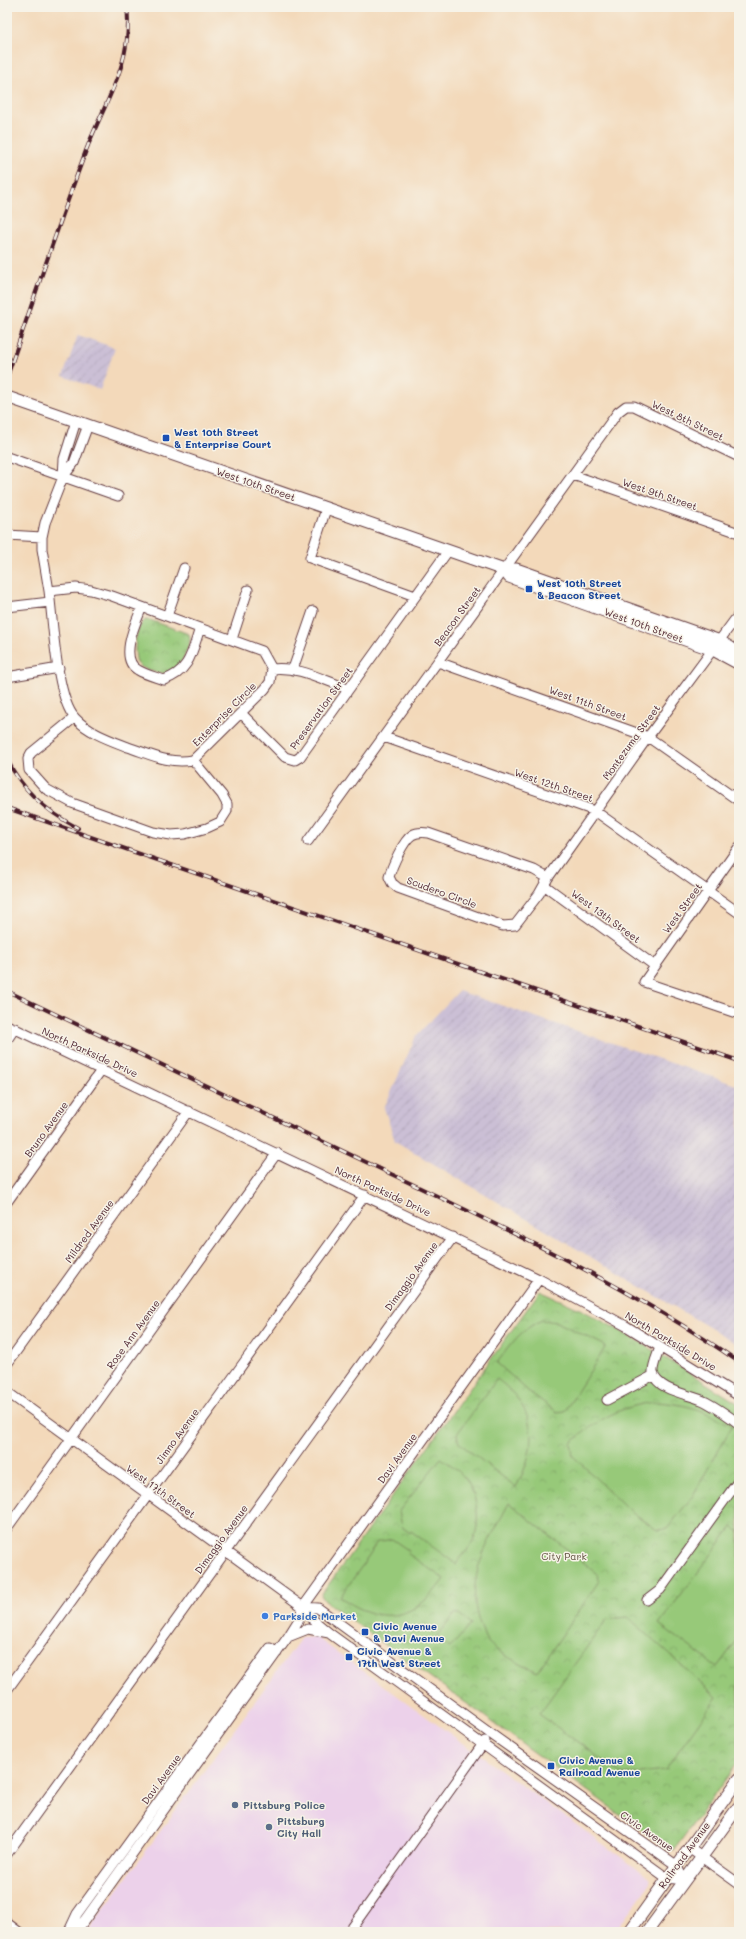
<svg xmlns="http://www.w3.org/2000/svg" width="746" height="1939" viewBox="0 0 746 1939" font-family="Mali,sans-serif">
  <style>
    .built { fill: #ecd1ea }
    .industrial { fill: url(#industrial-furrows) }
    .park { fill: url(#park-crowns); stroke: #707452 }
    .garden { fill: #97c979; stroke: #707452 }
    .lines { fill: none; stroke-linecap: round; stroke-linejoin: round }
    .minor-casing { stroke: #633b40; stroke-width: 11 }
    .major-casing { stroke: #633b40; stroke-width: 13 }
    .minor { stroke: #fff; stroke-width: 9 }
    .major { stroke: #fff; stroke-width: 11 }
    .rail-casing { stroke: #4a1f2b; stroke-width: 4 }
    .rail { stroke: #f7f3e8; stroke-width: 2.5; stroke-dasharray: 8; stroke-linecap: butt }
    .transit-dot { fill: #1a4fb4; stroke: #f7f3e8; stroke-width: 1.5 }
    .shop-dot { fill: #3f7fe0; stroke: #f7f3e8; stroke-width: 1.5 }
    .service-dot { fill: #5c6f8a; stroke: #f7f3e8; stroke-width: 1.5 }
    .labels { text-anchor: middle; stroke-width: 3; stroke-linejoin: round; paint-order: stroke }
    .street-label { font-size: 10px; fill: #4a1f2b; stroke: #f7f3e8 }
    .transit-label { font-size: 10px; font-weight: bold; fill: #164399; stroke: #f7f3e8; text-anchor: start }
    .park-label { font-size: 10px; fill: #615242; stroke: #f7f3e8 }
    .shop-label { font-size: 10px; font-weight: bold; fill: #366cbe; stroke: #f7f3e8; text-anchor: start }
    .service-label { font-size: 10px; font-weight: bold; fill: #4e5e75; stroke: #f7f3e8; text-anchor: start }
  </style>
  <defs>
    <pattern id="industrial-furrows" width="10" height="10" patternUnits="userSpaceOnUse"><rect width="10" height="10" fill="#cbbfd5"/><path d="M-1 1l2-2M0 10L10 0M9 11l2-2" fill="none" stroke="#b0a4b7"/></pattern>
    <pattern id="park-crowns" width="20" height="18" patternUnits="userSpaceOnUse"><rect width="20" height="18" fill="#97c979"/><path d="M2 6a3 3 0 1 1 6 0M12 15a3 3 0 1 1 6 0" fill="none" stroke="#84ac69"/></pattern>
  </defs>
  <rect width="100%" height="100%" fill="#f7f3e8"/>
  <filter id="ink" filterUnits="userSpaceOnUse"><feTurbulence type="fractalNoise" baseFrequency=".025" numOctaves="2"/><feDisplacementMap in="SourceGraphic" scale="8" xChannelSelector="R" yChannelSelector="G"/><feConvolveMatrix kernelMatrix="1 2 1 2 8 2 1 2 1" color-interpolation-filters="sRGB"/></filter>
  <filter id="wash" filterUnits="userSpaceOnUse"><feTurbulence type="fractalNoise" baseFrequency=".012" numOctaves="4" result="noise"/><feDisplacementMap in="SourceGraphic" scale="16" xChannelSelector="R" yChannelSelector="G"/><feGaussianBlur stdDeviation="0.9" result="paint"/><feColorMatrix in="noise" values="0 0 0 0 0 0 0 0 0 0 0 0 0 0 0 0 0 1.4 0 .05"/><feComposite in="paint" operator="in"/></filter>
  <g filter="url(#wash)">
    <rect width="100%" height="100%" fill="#f3d9ba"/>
    <path class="built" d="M316,1637l334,241 1,4 -36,50h-528l214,-294z"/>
    <path class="industrial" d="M78,335l37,13 -15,42 -37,-14z
      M459,991l280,95v259l-344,-204 -11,-33 32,-72z"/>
    <path class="park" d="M145,620h5l39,14c2,6 0,10 -2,16 -7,18 -16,28 -36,21 -5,-2 -10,-3 -14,-8 -4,-11 -2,-36 8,-43z
      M540,1291l42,19 55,30 102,64v357l-65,89 -6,-1 -343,-248 -4,-6z"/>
    <path class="garden" d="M542,1320l15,2 49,24 -41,65 -8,1 -29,-21 -31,-28c13,-18 24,-34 45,-43z
      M497,1379c40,30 42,66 19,108l-57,-44 -2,-9z
      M655,1402c33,2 49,8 77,24l-40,71 -25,32 -10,1 -30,-22 -54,-52 -2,-13c28,-24 47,-36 84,-41z
      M441,1458c9,6 19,13 26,23 10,15 14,42 6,60 -4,8 -11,15 -17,23l-45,-33 -1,2 -8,-6 -3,-16z
      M509,1503l89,71 1,7 -62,91c-16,-9 -38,-17 -50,-31 -3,-4 -5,-12 -7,-17 -17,-46 9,-82 29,-121z
      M732,1527l7,5v106l-22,29 -58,-43z
      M392,1539l16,11 -1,3 37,26c-30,42 -62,47 -104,18l32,-45 -1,-1 6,-9z
      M456,1613l15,11 -21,24 -14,-11z
      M628,1617l89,80 -52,73 -42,5 -84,-61 68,-95z"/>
  </g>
  <g filter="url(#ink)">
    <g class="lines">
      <defs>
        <path id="minor" d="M7,457l111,39
          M573,475l166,58
          M63,477l1,-18 12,-38
          M326,509l-16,49 105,38
          M7,535l35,2
          M76,588l15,2 21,6 150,55 10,18 -2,13 -5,7 -72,71c-25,4 -41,-5 -65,-13 -18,-7 -39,-14 -53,-29 -19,-20 -22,-98 -26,-127z
          M49,591l-7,-42v-12l3,-14 18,-46 11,-14 14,-38
          M7,607l43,-5
          M142,607c-6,15 -24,52 -4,63 8,5 18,7 26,10 26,-9 28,-28 36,-52
          M167,616l17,-48
          M232,639l16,-49
          M438,662l210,75 91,64
          M272,669c24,-3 47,9 69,17l7,4
          M293,669l20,-58
          M7,677l52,-9
          M241,713l44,44 10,3 5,-3 148,-206
          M74,718l-43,35 -3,6 1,11 17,19 26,14 81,29 18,3 14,-1 22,-6 13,-6 7,-11v-7l-5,-9 -29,-35
          M384,737l211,74 144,102
          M308,841l310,-429 8,-6h8l105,51
          M739,847l-95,135 95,32
          M548,878l-14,-8 -106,-37c-6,-1 -11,-1 -16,2 -9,6 -20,31 -23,42l3,6 6,5 105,38 12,-1 24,-31 9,-16 100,-141 91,-123
          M544,885l111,81
          M7,1025l532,254 87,47 113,70
          M7,1040l8,-12
          M7,1202l95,-133
          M660,1347c-2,7 -8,19 -7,26 5,19 39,21 53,29 11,6 23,14 33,22
          M7,1364l182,-253
          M7,1392l296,215 8,11 18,15 338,245 17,2
          M607,1400l47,-25
          M7,1528l270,-375
          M647,1600l13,-10 79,-110
          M303,1607l15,1 173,126 185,131 8,15
          M288,1637l20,-8 21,4
          M7,1690l358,-495
          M689,1848l50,36
          M7,1854l446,-617
          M7,1923l12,9
          M70,1932v-3l7,-15 193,-266 7,5
          M76,1932l212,-295 10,-16 5,-14 236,-328
          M349,1932l136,-191"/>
        <path id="major" d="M7,397l497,173 12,-1 204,72 19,12
          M504,570l5,7 204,73 26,14
          M629,1932l110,-153
          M647,1932l92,-126"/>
      </defs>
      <use href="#minor" class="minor-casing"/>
      <use href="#major" class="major-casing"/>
      <use href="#minor" class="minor"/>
      <use href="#major" class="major"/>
      <defs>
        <path id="rail" d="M7,377c25,-74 50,-148 77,-221 18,-51 50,-91 43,-149
          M7,759c15,32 40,53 71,69
          M7,808l732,253
          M7,991c128,61 256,122 384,183 119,57 239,113 348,188"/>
      </defs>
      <use href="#rail" class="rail-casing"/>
      <use href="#rail" class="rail"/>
    </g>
  </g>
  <g class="transit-dot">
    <rect x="162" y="434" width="8" height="8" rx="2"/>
    <rect x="525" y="585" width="8" height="8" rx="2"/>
    <rect x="361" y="1628" width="8" height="8" rx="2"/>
    <rect x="345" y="1653" width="8" height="8" rx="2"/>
    <rect x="547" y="1762" width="8" height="8" rx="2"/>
  </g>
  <circle class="shop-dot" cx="265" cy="1616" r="4"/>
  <g class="service-dot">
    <circle cx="235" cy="1805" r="4"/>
    <circle cx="269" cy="1827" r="4"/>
  </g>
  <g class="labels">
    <g class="street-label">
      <text transform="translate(688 420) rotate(26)" y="4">West 8th Street</text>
      <text transform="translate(256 484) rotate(19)" y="4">West 10th Street</text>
      <text transform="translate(660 494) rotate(19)" y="4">West 9th Street</text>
      <text transform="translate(457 616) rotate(-54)" y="4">Beacon Street</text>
      <text transform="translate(644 625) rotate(20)" y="4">West 10th Street</text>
      <text transform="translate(588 703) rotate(20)" y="4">West 11th Street</text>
      <text transform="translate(321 708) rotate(-54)" y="4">Preservation Street</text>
      <text transform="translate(224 714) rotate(-45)" y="4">Enterprise Circle</text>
      <text transform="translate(631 742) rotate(-54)" y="4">Montezuma Street</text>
      <text transform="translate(554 785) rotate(19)" y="4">West 12th Street</text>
      <text transform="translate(442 892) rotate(20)" y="4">Scudero Circle</text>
      <text transform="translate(682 908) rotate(-54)" y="4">West Street</text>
      <text transform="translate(606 916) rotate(36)" y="4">West 13th Street</text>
      <text transform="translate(90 1052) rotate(25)" y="4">North Parkside Drive</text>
      <text transform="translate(46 1129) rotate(-54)" y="4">Bruno Avenue</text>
      <text transform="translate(383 1191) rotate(25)" y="4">North Parkside Drive</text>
      <text transform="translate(89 1231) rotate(-54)" y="4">Mildred Avenue</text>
      <text transform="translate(411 1276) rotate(-54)" y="4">Dimaggio Avenue</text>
      <text transform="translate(133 1334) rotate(-54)" y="4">Rose Ann Avenue</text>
      <text transform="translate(671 1341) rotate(31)" y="4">North Parkside Drive</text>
      <text transform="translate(177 1436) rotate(-54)" y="4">Jimno Avenue</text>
      <text transform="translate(397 1458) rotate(-54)" y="4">Davi Avenue</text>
      <text transform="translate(161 1491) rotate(36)" y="4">West 17th Street</text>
      <text transform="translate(221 1539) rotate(-54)" y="4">Dimaggio Avenue</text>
      <text transform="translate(161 1779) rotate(-54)" y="4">Davi Avenue</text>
      <text transform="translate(647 1831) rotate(35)" y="4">Civic Avenue</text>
      <text transform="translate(684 1855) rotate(-54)" y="4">Railroad Avenue</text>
    </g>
    <g class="transit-label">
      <text x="174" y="436">West 10th Street<tspan x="174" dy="12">&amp; Enterprise Court</tspan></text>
      <text x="537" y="587">West 10th Street<tspan x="537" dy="12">&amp; Beacon Street</tspan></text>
      <text x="373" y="1630">Civic Avenue<tspan x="373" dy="12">&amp; Davi Avenue</tspan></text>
      <text x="357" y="1655">Civic Avenue &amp;<tspan x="357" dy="12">17th West Street</tspan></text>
      <text x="559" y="1764">Civic Avenue &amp;<tspan x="559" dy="12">Railroad Avenue</tspan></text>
    </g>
    <g class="park-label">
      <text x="564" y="1560">City Park</text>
    </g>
    <g class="shop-label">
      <text x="273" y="1620">Parkside Market</text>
    </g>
    <g class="service-label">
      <text x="243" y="1809">Pittsburg Police</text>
      <text x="277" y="1825">Pittsburg<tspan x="277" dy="12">City Hall</tspan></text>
    </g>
  </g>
  <rect width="746" height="1939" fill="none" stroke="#f7f3e8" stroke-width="24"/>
</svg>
